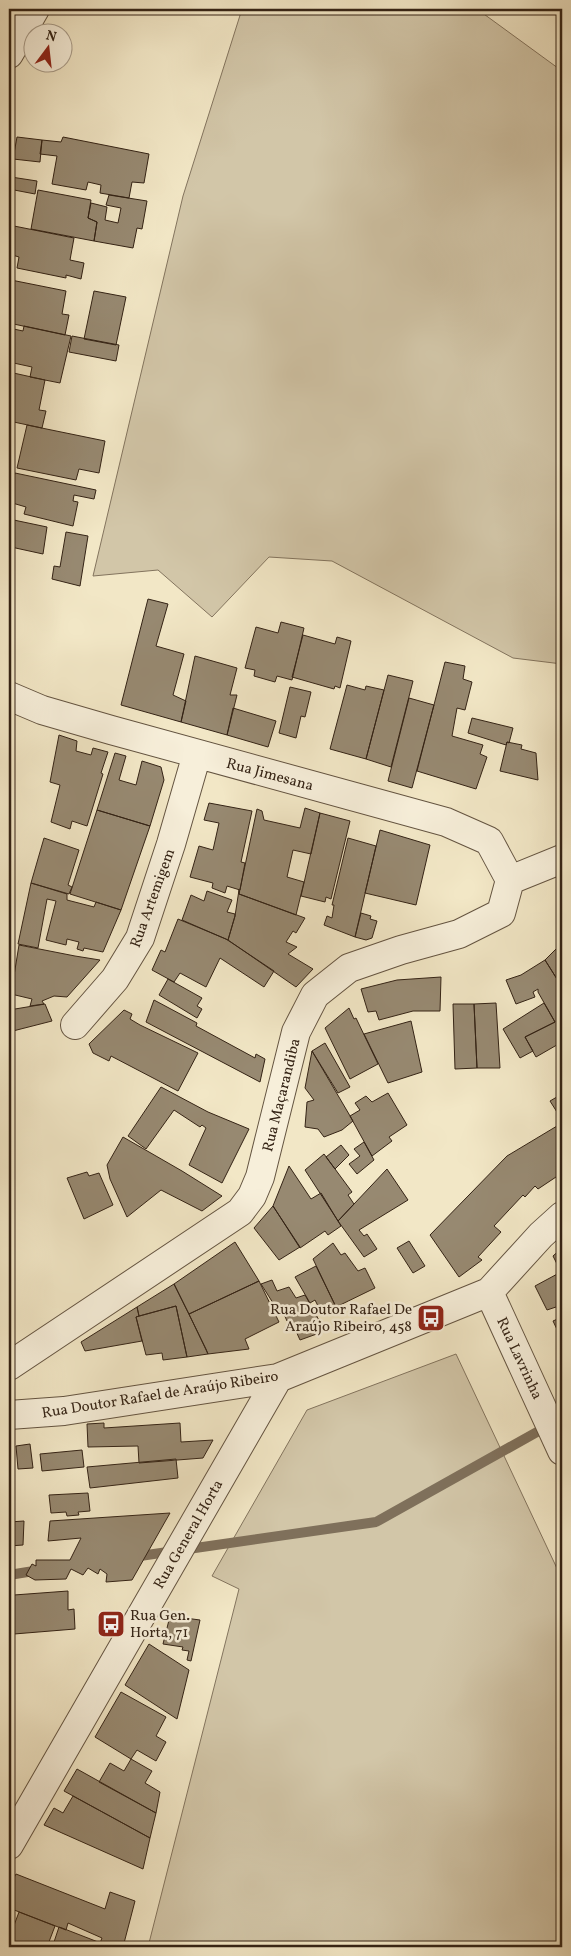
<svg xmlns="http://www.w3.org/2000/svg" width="571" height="1956" viewBox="0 0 571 1956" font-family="Vollkorn,serif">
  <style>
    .green { fill: #d2c6a8; stroke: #83745e }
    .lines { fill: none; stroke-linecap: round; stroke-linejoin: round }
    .stream { stroke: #7f705b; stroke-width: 10 }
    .building { fill: #978971; stroke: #342315 }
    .minor-casing { stroke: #645441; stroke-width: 30 }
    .minor { stroke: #f7efda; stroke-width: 28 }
    .labels { text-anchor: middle; stroke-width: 5; stroke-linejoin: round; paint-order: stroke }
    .street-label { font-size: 15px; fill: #342315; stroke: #f7efda }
    .poi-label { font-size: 15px; fill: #342315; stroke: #f7efda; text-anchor: end }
  </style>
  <rect width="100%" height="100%" fill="#f2e7c6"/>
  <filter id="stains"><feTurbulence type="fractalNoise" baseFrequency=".004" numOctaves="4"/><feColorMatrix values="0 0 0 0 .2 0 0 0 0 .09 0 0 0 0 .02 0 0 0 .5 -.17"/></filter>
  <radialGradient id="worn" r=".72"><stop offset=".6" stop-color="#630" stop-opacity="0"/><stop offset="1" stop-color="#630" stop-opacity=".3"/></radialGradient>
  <path class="green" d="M242,9h235l85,62v593l-49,-6 -181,-97 -63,-4 -57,60 -54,-47 -65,6 90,-380z
    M456,1354l106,225v368h-414l91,-358 -27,-13 95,-166z"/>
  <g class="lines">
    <path class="stream" d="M133,1557l243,-35 186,-104
      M9,1575l31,-5"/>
  </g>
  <path class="building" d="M17,137l25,3 -2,22 -27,-3z
    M63,137l86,17 -5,29 -12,-1 -3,16 -29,-5 1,-8 -13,-3 -2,8 -34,-6 5,-28 -17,-2 2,-14 19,2z
    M11,177l26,4 -2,13 -26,-5z
    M38,190l53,10 -3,18 9,4 -3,19 -63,-12z
    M109,195l38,6 -5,28 -5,-1 -4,20 -39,-7 3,-19 -9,-4 3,-15 16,4 -2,13 13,3 3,-15 -15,-3z
    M9,225l65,13 -4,22 14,3 -3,16 -15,-4v3l-49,-10 2,-11 -10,-3z
    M11,280l55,11 -4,23 7,1 -4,20 -56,-12v-32z
    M94,291l32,6 -10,48 -32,-6z
    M24,326l47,10 -11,47 -30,-6 2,-10 -23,-5v-34l14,3z
    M72,336l47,9 -3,16 -47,-9z
    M9,372l36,8 -6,30 7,1 -4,17 -33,-7z
    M27,425l78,16 -6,32 -20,-4 -3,11 -59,-12z
    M15,473l81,17 -2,9 -20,-4 -1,6 5,1 -5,24 -49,-12 2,-7 -17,-5z
    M9,519l38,8 -4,27 -32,-7 -2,10z
    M66,532l22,4 -8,50 -28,-7 2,-13 6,1z
    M148,599l20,5 -12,42 28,8 -11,41 13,6 -5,21 -60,-17z
    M281,622l23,6 -12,52 -15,-4 -2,6 -21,-6 1,-6 -10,-2 11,-41 22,6z
    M303,635l32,9 2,-7 14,4 -11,47 -5,-2 -1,3 -42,-12z
    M195,656l42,12 -7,27h7l-10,40 -46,-13z
    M445,662l20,4 -2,13 9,3 -7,28 -8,-2 -5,28 31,9 -3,9 7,3 -11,32 -59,-18z
    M388,675l25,6 -22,86 -25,-8z
    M347,685l18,5 1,-4 18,4 -18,69 -36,-10z
    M290,687l21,5 -6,25 -4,-1 -5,22 -17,-5z
    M409,698l25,7 -22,83 -24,-7z
    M233,708l43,13 -8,26 -41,-12z
    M472,718l41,10 -4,15 -2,-1 -1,3 -38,-12z
    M59,735l18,6 -1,10 15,4 2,-7 15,4 -7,21 2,1 -16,52 -15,-5 -2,8 -19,-7 9,-37 -10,-3z
    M507,742l15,3 -1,4 15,4 2,27 -38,-9z
    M115,753l11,3 -7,24 17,5 6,-24 19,6 3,13 -14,46 -53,-16z
    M209,803l43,8 -11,51 4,1 -5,27 -13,-4 -2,7 -13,-5 1,-5 -23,-6 9,-31 14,4 6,-27 -15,-3z
    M305,808l15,5 -9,41 -18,-4 -6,27 17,5 -8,33 -57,-21 18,-85 5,2 2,9 36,8z
    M97,810l53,16 -29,84 -51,-16z
    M320,813l30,8 -19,78 -5,-2 -1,5 -24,-6z
    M380,830l50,15 -14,60 -51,-12z
    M44,838l35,12 -11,35 4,2 -3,7 -38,-11z
    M348,838l28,8 -21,91 -31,-12 3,-9 5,2 2,-13h-2z
    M31,883l36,11v6l27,7 2,-5 25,8 -18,42 -19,-4 -1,3 -6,-2 2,-7 -12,-3 -1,6 -20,-5 10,-39 -9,-2 -9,49 -20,-4z
    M239,890v4l66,24 -9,15 -3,-2 -7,11 11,5 -9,7 25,15 -17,18 -68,-47 7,-24z
    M207,891l25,9 -5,12 8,2v2l-7,24 -46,-20 9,-25 13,6z
    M361,913l10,3 -1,3 7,2 -5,17 -6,2 -11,-3z
    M178,919l48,20 48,32 -10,16 -44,-29 -14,29 -26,-14 -6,9 -22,-12 9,-20 4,2z
    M562,943v44l-17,-27z
    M19,945l56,11 25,4 -33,37 -13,-1 -12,5 2,3 -14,2 2,-7 -21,-5z
    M545,960l17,27v55l-26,15 -11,-20 30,-15 -17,-30v-3l-5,3 2,5 -19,7 -10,-24 15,-5z
    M441,977l-1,34h-27l-34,9 -3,-9 -8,1 -7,-23 36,-9z
    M168,979l34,19 -5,8 5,3 -5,9 -38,-23z
    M154,1000l43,23 -1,3 59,32 1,-4 9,5 -5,23 -114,-60z
    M496,1003l4,65h-23l-3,-64z
    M544,1003l11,19 -30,15 8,14 -13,7 -17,-29z
    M45,1004l7,17 -43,11v-22z
    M453,1004h21l3,64 -22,1z
    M349,1008l5,11 2,-1 22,46 -28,15 -25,-51z
    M124,1010l8,4 -2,5 10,6 58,28 -20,38 -67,-35 -2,5 -16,-8 -4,-9z
    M411,1021l11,51 -34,11 -24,-49z
    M325,1043l25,44 -12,6 -26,-42z
    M312,1051l41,70 -11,9 -18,7 -6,-8 -13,-2 2,-25 7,-2 -9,-12z
    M161,1087l47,25 41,17 -27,54 -33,-18 17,-37 -4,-3 -2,2 -26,-17 -28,39 -18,-13z
    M388,1093l19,32 -18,12 3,4 -20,15 -22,-40 10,-6 -5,-7 11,-7 6,6z
    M562,1094v26l-12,-19z
    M562,1123v50l-24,16 -3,-3 -10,11 -2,-2 -29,31 7,6 -23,25 4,3 -23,17 -29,-42 77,-79z
    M123,1137l59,34 40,25 -20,15 -41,-21 -34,27 -17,-38 -3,-14z
    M364,1142l10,18 -17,14 -8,-10 11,-8 -6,-7z
    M341,1145l8,10 -14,14 -9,-12z
    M324,1154l28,38 -4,3 6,9 -16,17 -33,-51z
    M289,1166l22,33 10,-6 20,33 -13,9 -3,-4 -25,17 -27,-42z
    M387,1169l21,31 -49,30 5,6 3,-2 10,15 -13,8 -26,-36z
    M87,1172l2,4 10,-3 14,32 -29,14 -17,-41z
    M273,1206l27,41 -21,13 -25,-32z
    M409,1241l16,25 -12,7 -16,-25z
    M235,1242l24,39 -70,33 -15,-30z
    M333,1243l8,12 4,-2 13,18 7,-3 10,20 -39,19 -23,-48z
    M562,1248v57l-15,5 -12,-24 26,-14 -8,-16z
    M316,1266l19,39 -14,7 -6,-12 -5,3 -15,-26z
    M272,1280l5,11 12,-4 7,11 9,-3 20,36 -25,9 -9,-20 -4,1 -4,-9 -3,2 -19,-30z
    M259,1281l20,41 -34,17 4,10 -41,5 -19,-40z
    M174,1284l32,65 2,5 -21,3 -11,-51 -37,10 -2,-9z
    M176,1306l11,51 -24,3 -1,-7 -16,2 -10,-38z
    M137,1307l2,9 -3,1 6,24 -57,10 -4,-9z
    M562,1317v23l-9,-19z
    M104,1423v5l76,-5 1,19 32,-2 -10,18 -64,5 -1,-17 -50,1 -1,-23z
    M30,1444l3,24 -15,1 -2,-23z
    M82,1450l2,17 -42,4 -2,-17z
    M176,1459l2,19 -88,10 -3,-21z
    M88,1493l2,18 -12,1 1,3 -12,1 -1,-4 -15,1 -2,-18z
    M170,1513l-38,67 -26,2 1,-8 -7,-5 -2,5 -10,-6 -5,7 -12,-6 -5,10 -31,1 -9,-5 6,-11 4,2v-6h34l11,-22 -33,3 2,-20z
    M24,1521l-1,24 -14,1v-24z
    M68,1591v19l6,-1 1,20 -61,5v-39z
    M170,1616l30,4 -9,41 -4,-1 2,-9 -7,-1 1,-3 -20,-3z
    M149,1644l40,26 -12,49 -52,-34z
    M121,1692l45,25 -10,19 10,6 -10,19 -19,-11 -6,9 -36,-22z
    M131,1759l21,12 -7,12 15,9 -4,21 -57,-31 11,-19 14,8z
    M77,1769l79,44 -6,25 -86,-47z
    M73,1796l77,42 -7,31 -99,-44 10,-17 9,5z
    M16,1874l89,35 5,-17 25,9 -12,46h-12l-11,-4 2,-5 -34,-15 -2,7 -57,-22v-21z
    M19,1912l36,14 -8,21h-38v-21l4,2z
    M59,1927l3,1 49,19h-54l-4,-2z"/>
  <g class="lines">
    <defs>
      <path id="minor" d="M9,54l26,-45
        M9,696l33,14 69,20 335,92 43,19 21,39
        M510,880l52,-21
        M75,1025l40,-46 25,-41 31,-94 26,-90
        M489,1292l73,159
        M9,1366l231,-154 12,-16 8,-19 36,-145 19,-37 34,-27 52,-18 58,-16 42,-21 9,-33
        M9,1415l55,-4 214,-33 211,-86 52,-57 21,-19
        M9,1845l269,-467"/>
    </defs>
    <use href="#minor" class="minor-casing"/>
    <use href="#minor" class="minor"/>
  </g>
  <defs>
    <symbol id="bus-square" viewBox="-11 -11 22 22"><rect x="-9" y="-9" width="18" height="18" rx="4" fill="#8f2418" stroke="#f7efda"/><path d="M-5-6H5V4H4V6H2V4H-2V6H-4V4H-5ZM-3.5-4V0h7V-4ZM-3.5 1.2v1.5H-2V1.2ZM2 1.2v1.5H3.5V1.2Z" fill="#fff"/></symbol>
  </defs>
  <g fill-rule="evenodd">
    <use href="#bus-square" x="415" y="1302" width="32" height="32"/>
    <use href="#bus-square" x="95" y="1608" width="32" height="32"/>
  </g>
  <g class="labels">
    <g class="street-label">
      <text transform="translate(270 774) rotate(15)" y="5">Rua Jimesana</text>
      <text transform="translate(152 898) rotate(-70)" y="5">Rua Artemigem</text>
      <text transform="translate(281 1095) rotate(-76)" y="5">Rua Maçarandiba</text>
      <text transform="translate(520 1358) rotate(65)" y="5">Rua Lavrinha</text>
      <text transform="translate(160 1394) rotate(-9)" y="5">Rua Doutor Rafael de Araújo Ribeiro</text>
      <text transform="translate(188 1534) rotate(-60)" y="5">Rua General Horta</text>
    </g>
    <g class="poi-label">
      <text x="412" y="1314">Rua Doutor Rafael De<tspan x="412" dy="17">Araújo Ribeiro, 458</tspan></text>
      <text x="130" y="1620" text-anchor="start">Rua Gen.<tspan x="130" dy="17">Horta, 71</tspan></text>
    </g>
  </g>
  <rect width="571" height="1956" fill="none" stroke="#f2e7c6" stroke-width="30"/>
  <rect x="10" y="10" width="551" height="1936" fill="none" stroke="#342315" stroke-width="2.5"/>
  <rect x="15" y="15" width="541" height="1926" fill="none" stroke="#342315"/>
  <g transform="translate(48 48) rotate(15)"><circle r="24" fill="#f7efda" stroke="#a99d8b"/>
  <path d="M0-4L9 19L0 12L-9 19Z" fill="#8f2418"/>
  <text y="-8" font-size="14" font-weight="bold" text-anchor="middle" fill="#342315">N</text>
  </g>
  <rect width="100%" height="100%" filter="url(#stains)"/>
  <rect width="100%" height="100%" fill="url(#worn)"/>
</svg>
